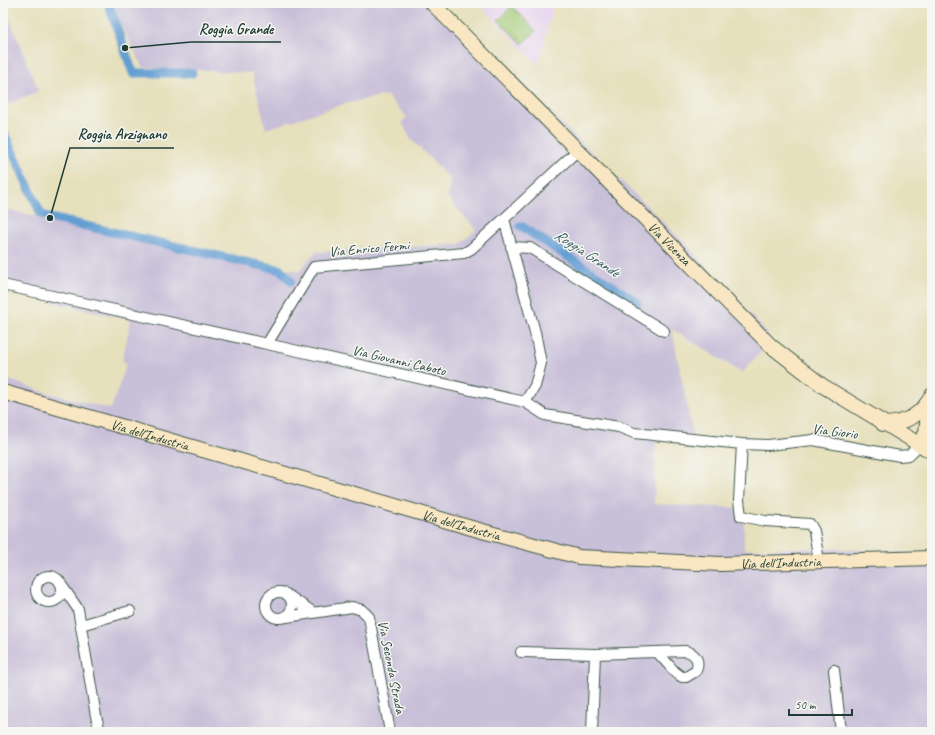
<svg xmlns="http://www.w3.org/2000/svg" width="935" height="735" viewBox="0 0 935 735" font-family="Caveat,sans-serif">
  <style>
    .built { fill: #e7d2ef }
    .industrial { fill: #c8bfd8 }
    .green { fill: #a2ca75; stroke: #608454 }
    .lines { fill: none; stroke-linecap: round; stroke-linejoin: round }
    .canal { stroke: #649ed3; stroke-width: 9 }
    .street-casing { stroke: #3d5548; stroke-width: 12 }
    .secondary-casing { stroke: #3d5548; stroke-width: 16 }
    .street { stroke: #fff; stroke-width: 10 }
    .secondary { stroke: #f9e7c3; stroke-width: 14 }
    .labels { text-anchor: middle; stroke-width: 3; stroke-linejoin: round; paint-order: stroke }
    .street-label { font-size: 14px; fill: #1f3d34; stroke: #f6f6f2 }
    .water-label { font-size: 15px; font-style: italic; fill: #345a64; stroke: #f6f6f2 }
    .leader { fill: none; stroke: #1f3d34; stroke-width: 1.5 }
    .callout-dot { fill: #1f3d34; stroke: #f6f6f2; stroke-width: 1.5 }
    .callout-label { font-size: 15px; text-anchor: middle; font-weight: bold; fill: #1f3d34; stroke: #f6f6f2; stroke-width: 3; stroke-linejoin: round; paint-order: stroke }
  </style>
  <rect width="100%" height="100%" fill="#f6f6f2"/>
  <filter id="ink" filterUnits="userSpaceOnUse"><feTurbulence type="fractalNoise" baseFrequency=".025" numOctaves="2"/><feDisplacementMap in="SourceGraphic" scale="8" xChannelSelector="R" yChannelSelector="G"/><feConvolveMatrix kernelMatrix="1 2 1 2 8 2 1 2 1" color-interpolation-filters="sRGB"/></filter>
  <filter id="wash" filterUnits="userSpaceOnUse"><feTurbulence type="fractalNoise" baseFrequency=".012" numOctaves="4" result="noise"/><feDisplacementMap in="SourceGraphic" scale="16" xChannelSelector="R" yChannelSelector="G"/><feGaussianBlur stdDeviation="0.9" result="paint"/><feColorMatrix in="noise" values="0 0 0 0 0 0 0 0 0 0 0 0 0 0 0 0 0 1.4 0 .05"/><feComposite in="paint" operator="in"/></filter>
  <g filter="url(#wash)">
    <rect width="100%" height="100%" fill="#e6e0bc"/>
    <path class="built" d="M478,3h76l-16,62z"/>
    <path class="industrial" d="M3,3l36,88 -36,15z
      M110,3h323l128,120 118,114 83,90 9,13 -29,33 -70,-44 21,107 -37,-2 -2,70 90,4v41l77,-1 111,6v178h-929v-354l45,15 63,16 14,-41 1,-6 -4,-1 9,-41 -128,-29v-82l296,62 20,-23 -3,4 144,-8 16,-14 -28,-32 2,-19 -40,-41 -8,-16 5,-5 -21,-22 -42,9 -78,25 -14,-56 -109,-6z"/>
    <path class="green" d="M512,6l24,25 -14,13 -24,-24z"/>
    <g class="lines">
      <path class="canal" d="M108,3l25,70h59
        M3,131l38,83 9,4 231,52 10,11
        M521,226l116,76"/>
    </g>
  </g>
  <g filter="url(#ink)">
    <g class="lines">
      <defs>
        <path id="street" d="M504,219l31,113 6,31 -6,23 -10,16
          M511,247l19,1 134,83
          M3,285l264,59 47,-77 150,-14 7,-4 33,-30 74,-69
          M267,344l258,58 20,13 74,12 15,6 108,11 26,1 45,-5 87,16 9,-1 10,-10
          M742,444l-3,56 2,16 24,5 45,3 4,7 5,30
          M36 589a13 13 0 1 1 26 0a13 13 0 1 1-26 0Z
          M60,583l18,26 18,107 4,16
          M266 605a13 13 0 1 1 26 0a13 13 0 1 1-26 0Z
          M289,596l25,17
          M280,618l72,-11 10,3 7,7 21,115
          M81,625l49,-14
          M521,652l74,2
          M834,670l7,62
          M592,732l3,-78 91,-3c10,3 14,10 10,20l-10,6h-4l-7,-5 -17,-19"/>
        <g id="secondary">
          <path id="s1" d="M432,3l339,343 52,40 109,66"/>
          <path id="s2" d="M3,392l472,137 104,28 141,7 212,-6"/>
          <path d="M883,424c22,0 39,-9 49,-29"/>
          <path d="M919,445l7,-12 3,-32"/>
        </g>
      </defs>
      <use href="#street" class="street-casing"/>
      <use href="#secondary" class="secondary-casing"/>
      <use href="#street" class="street"/>
      <use href="#secondary" class="secondary"/>
    </g>
  </g>
  <g class="labels">
    <g class="street-label">
      <text dy="5" stroke="none"><textPath href="#s1" startOffset="338">Via Vicenza</textPath></text>
      <text transform="translate(369 248) rotate(-5)" y="5">Via Enrico Fermi</text>
      <text transform="translate(399 360) rotate(13)" y="5">Via Giovanni Caboto</text>
      <text transform="translate(835 431) rotate(7)" y="5">Via Giorio</text>
      <text dy="5" stroke="none"><textPath href="#s2" startOffset="153">Via dell'Industria</textPath></text>
      <text dy="5" stroke="none"><textPath href="#s2" startOffset="477">Via dell'Industria</textPath></text>
      <text dy="5" stroke="none"><textPath href="#s2" startOffset="801">Via dell'Industria</textPath></text>
      <text transform="translate(392 667) rotate(79)" y="5">Via Seconda Strada</text>
    </g>
    <g class="water-label">
      <text transform="translate(587 253) rotate(33)" y="5">Roggia Grande</text>
    </g>
  </g>
  <path class="leader" d="M125 48L191 42H281M50 218L70 148H174"/>
  <g class="callout-dot">
    <circle cx="125" cy="48" r="4"/>
    <circle cx="50" cy="218" r="4"/>
  </g>
  <g class="callout-label">
    <text x="236" y="34">Roggia Grande</text>
    <text x="122" y="139">Roggia Arzignano</text>
  </g>
  <rect width="935" height="735" fill="none" stroke="#f6f6f2" stroke-width="16"/>
  <path d="M789 709v6h63v-6" fill="none" stroke="#1f3d34" stroke-width="2"/>
  <text x="795" y="709" font-size="12" fill="#1f3d34" stroke="#f6f6f2" stroke-width="3" paint-order="stroke">50 m</text>
</svg>
